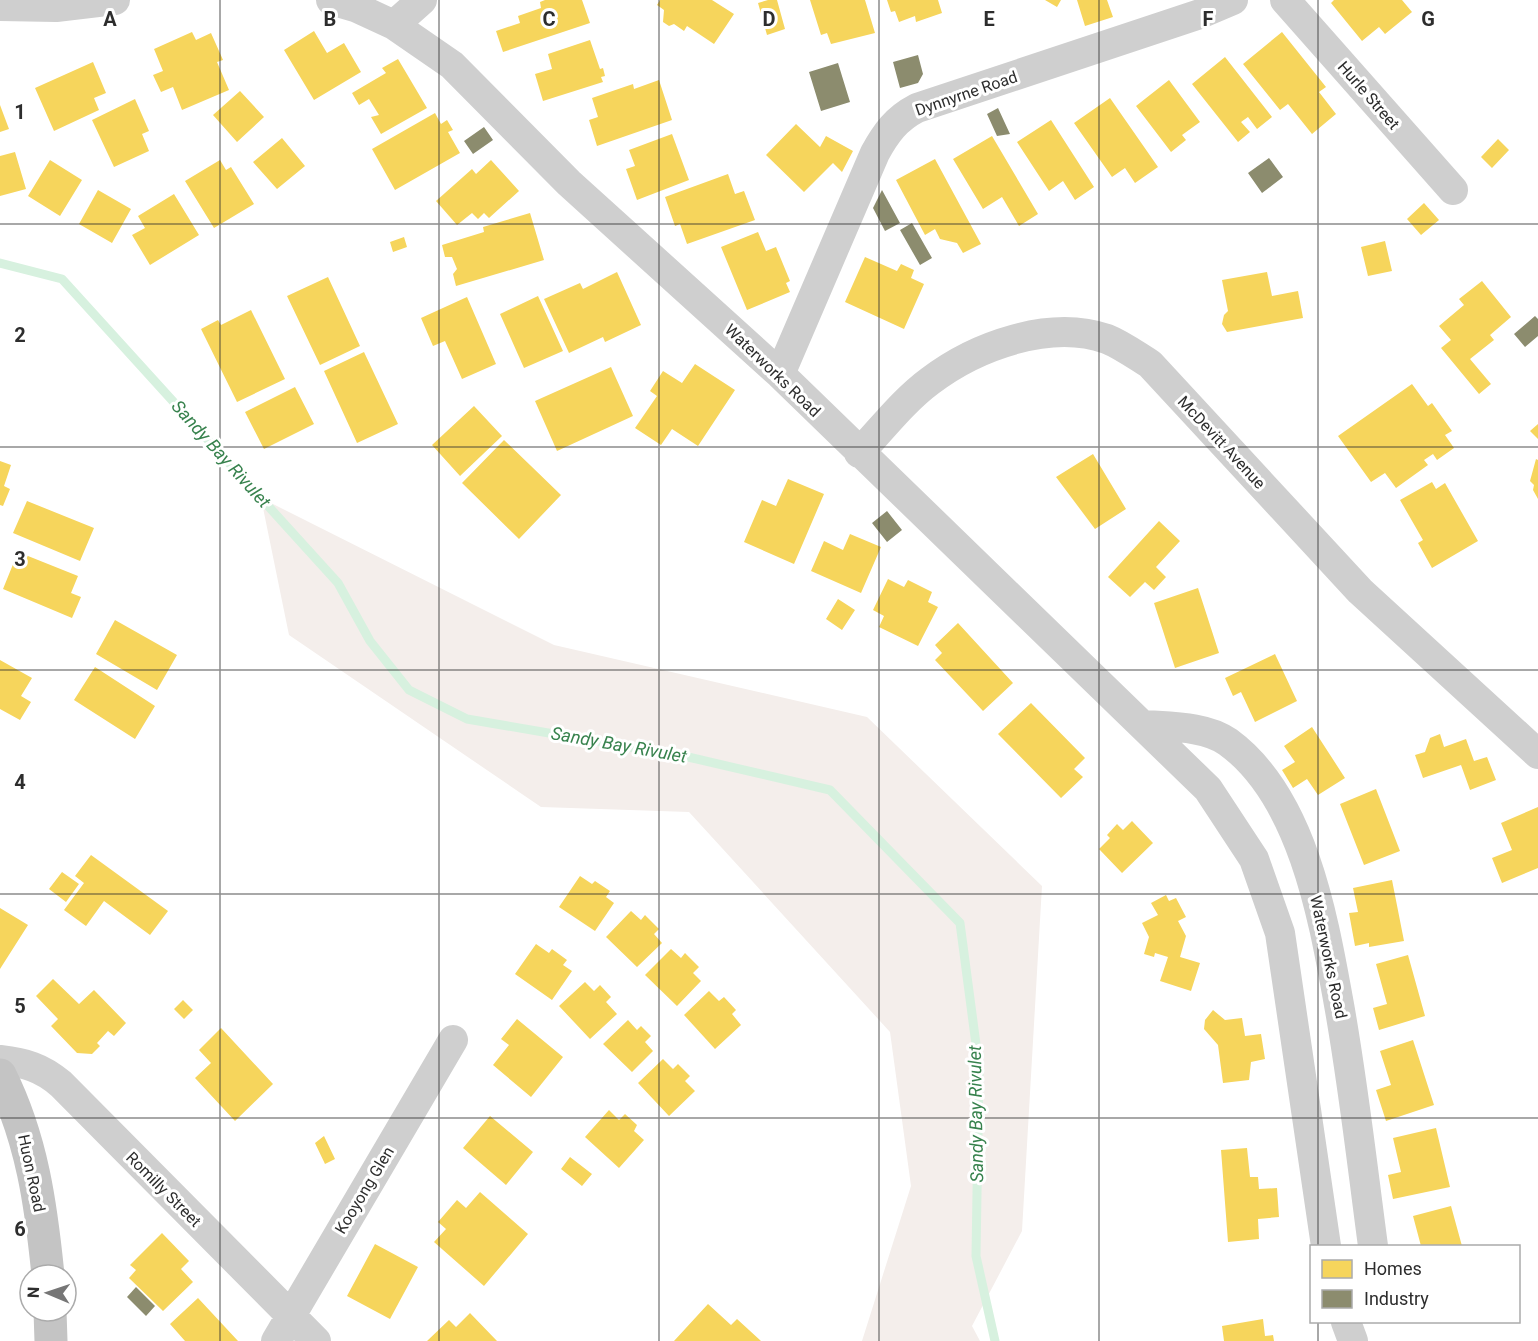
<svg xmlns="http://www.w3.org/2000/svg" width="1538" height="1341" viewBox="0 0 1538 1341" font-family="Roboto,sans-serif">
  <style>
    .green { fill: #f4eeeb }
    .homes { fill: #f6d55c }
    .industry { fill: #8c8c6e }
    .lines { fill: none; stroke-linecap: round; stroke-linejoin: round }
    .stream { stroke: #d7f1df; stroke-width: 9 }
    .minor { stroke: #cfcfcf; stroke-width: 30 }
    .major { stroke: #c4c4c4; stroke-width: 33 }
    .grid { fill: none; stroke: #2d2d2d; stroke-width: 1.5; stroke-opacity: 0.55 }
    .labels { text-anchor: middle; stroke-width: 6; stroke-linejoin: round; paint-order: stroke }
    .street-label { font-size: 16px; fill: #2d2d2d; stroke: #fff }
    .water-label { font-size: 18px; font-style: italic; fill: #37824d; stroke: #fff }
    .grid-label { font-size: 20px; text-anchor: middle; font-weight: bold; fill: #2d2d2d; stroke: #fff; stroke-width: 6; stroke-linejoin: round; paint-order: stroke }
  </style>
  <rect width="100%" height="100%" fill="#fff"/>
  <path class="green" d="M261,498l293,147 313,72 175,169 -20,345 -50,95 8,15h-118l49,-155 -21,-154 -201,-220 -148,-5 -252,-172z"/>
  <path class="homes" d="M545,0h37l8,23 -87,29 -7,-21 24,-8 -2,-7 23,-8 -1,-6z
    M660,0h52l22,14 -20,30 -27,-18 -3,5 -10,-7 -5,2 -6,-4 1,-12 -7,-5z
    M768,0h9l8,29 -18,6 -9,-32z
    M810,0h55l10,33 -44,11 -4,-11 -6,2z
    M887,0h51l4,13 -26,9 -1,-6 -16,6 -4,-11 -4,1z
    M1045,0h16l-4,7z
    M1077,0h30l6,17 -28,9z
    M1334,0h68l10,12 -27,22 -6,-7 -17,14 -31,-38z
    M314,31l13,22 17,-10 17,29 -47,28 -30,-50z
    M192,32l4,8 15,-7 12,27 -6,2 12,28 -47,20 -9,-23 -12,5 -8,-17 10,-4 -9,-22z
    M1282,32l44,55 -7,5 17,22 -24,20 -24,-30 -8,6 -37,-46z
    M590,40l10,29 3,-1 2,8 -4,1 2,5 -60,19 -8,-27 17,-5 -4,-15z
    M1225,57l47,60 -15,12 -9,-12 -7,5 9,10 -12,10 -46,-58z
    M398,59l29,49 -46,26 -10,-17 8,-2 -10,-16 -10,6 -7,-12 34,-20 -4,-5z
    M93,62l13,31 -12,5 5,12 -45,21 -19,-43z
    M659,80l13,40 -75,26 -8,-26 9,-3 -6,-19 41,-14 1,5z
    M1169,80l31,42 -18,13 4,5 -15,12 -35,-46z
    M240,91l24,26 -27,25 -24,-27z
    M1110,98l48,69 -23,16 -10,-15 -13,9 -38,-54z
    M135,99l14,32 -7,3 7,17 -35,16 -22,-47z
    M0,105l9,24 -9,3z
    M435,113l6,11 6,-4 6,10 -5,2 12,21 -65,37 -23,-41z
    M1051,120l43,67 -19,13 -12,-19 -14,10 -32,-49z
    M796,124l24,23 6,-11 27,15 -11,21 -9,-9 -29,29 -38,-37z
    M672,134l17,46 -52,20 -11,-31 9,-3 -6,-16z
    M992,136l46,78 -19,12 -17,-29 -19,12 -30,-50z
    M282,138l23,28 -28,23 -24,-27z
    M1498,139l11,11 -17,18 -11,-11z
    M15,152l11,37 -26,7v-40z
    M935,159l46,85 -18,9 -6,-10 -17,-4 -5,-10 -10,6 -29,-55z
    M50,160l32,20 -22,36 -32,-20z
    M220,160l6,10 5,-3 23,37 -40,24 -29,-47z
    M491,160l28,31 -30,27 -5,-5 -6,6 -6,-6 -15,12 -21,-24 36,-32 4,5z
    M728,174l7,20 9,-3 11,29 -68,24 -7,-20 -5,2 -10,-29z
    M98,190l33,19 -19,34 -33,-19z
    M174,194l25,41 -49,30 -18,-30 13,-7 -7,-12z
    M1424,203l15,17 -18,15 -14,-16z
    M530,213l14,47 -88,26 -3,-12 4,-5 -5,-12h-7l-3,-12 42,-13 -1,-5z
    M758,232l8,19 10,-4 14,34 -4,2 4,9 -43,18 -26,-63z
    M404,237l3,10 -14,5 -3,-10z
    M1385,241l7,30 -24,5 -7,-29z
    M865,257l32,14 4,-7 13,6 -3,8 13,6 -20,45 -59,-27z
    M617,272l24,53 -36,17 -2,-5 -34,16 -25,-54 36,-16 3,6z
    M1267,272l5,24 26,-5 5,27 -76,14 -5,-8 2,-9 4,-4 -6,-31z
    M328,277l32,69 -40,19 -33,-69z
    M1482,281l29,36 -21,18 4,5 -24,19 21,25 -12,10 -38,-46 10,-8 -12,-14 25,-21 -5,-6z
    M538,296l25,55 -39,17 -24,-54z
    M467,297l29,67 -34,15 -17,-38 -12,5 -12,-28z
    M251,310l34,69 -48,23 -36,-73 17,-9 3,5z
    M364,352l34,72 -41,19 -33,-72z
    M695,364l40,26 -37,56 -26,-17 -11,16 -26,-17 22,-32 -7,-5 13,-20 19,12z
    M611,367l22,49 -76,35 -22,-50z
    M1412,384l16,22 4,-3 20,28 -7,4 9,13 -17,12 -4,-6 -9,6 4,5 -32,23 -11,-15 -14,9 -33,-46z
    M295,387l19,37 -50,25 -19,-37z
    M474,406l28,30 -42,40 -28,-31z
    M1538,424v15l-8,-8z
    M504,440l57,55 -42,44 -57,-56z
    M1093,454l33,55 -31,20 -39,-52z
    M1536,459l2,1v39l-5,-9 1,-5 -4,-4z
    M0,461l11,4 -7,21 6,3 -7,17 -3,-1z
    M788,479l36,15 -30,70 -50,-22 18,-42 14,6z
    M1432,482l4,7 9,-6 33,58 -46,27 -14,-25 5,-3 -23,-40z
    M27,501l67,27 -14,33 -67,-28z
    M1159,521l21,20 -24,26 10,10 -12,13 -9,-8 -15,15 -22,-20z
    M850,534l31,13 -20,46 -50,-22 13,-30 19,9z
    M18,552l60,24 -7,17 10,4 -9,21 -69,-29z
    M888,579l16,8 4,-7 24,12 -4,10 10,5 -20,39 -39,-19 5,-11 -11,-6z
    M1198,588l21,65 -44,15 -21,-65z
    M838,599l17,11 -13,20 -16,-11z
    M115,620l62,35 -20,35 -61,-36z
    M958,623l55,60 -30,28 -48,-51 7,-7 -7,-8z
    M1275,654l22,47 -42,21 -14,-30 -8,4 -8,-18z
    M0,660l32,18 -11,18 10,6 -11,18 -20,-11z
    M95,667l60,39 -20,33 -61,-39z
    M1031,703l54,55 -11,11 9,8 -22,21 -63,-64z
    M1312,727l33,51 -27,17 -11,-16 -14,9 -11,-18 13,-8 -11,-16z
    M1440,734l4,13 22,-8 8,22 13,-4 9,23 -26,10 -9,-25 -38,13 -8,-23 10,-3 5,-14z
    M1376,789l24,62 -36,14 -24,-61z
    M1538,807v61l-36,15 -10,-25 20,-8 -11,-27z
    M1132,821l21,22 -31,30 -23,-24 11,-11 -3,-3 10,-11 6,6z
    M91,855l77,56 -18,24 -46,-34 -18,25 -22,-16 20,-27 -9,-7z
    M62,872l17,12 -13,18 -17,-13z
    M580,876l12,8 3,-3 15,10 -4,6 8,6 -19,28 -36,-24z
    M1392,880l12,61 -35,6v-4l-14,3 -6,-33 9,-1 -5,-24z
    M1166,895l3,6 7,-3 10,19 -8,4 8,15 -6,21 20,6 -9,28 -31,-10 8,-24 -13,-4 -1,4 -10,-3 5,-17 -7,-14 16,-8 -7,-12z
    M0,908l28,17 -28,44z
    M631,911l10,9 4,-5 14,14 -5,5 8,9 -25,24 -31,-30z
    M536,944l13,9 3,-4 15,11 -4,5 9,6 -20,29 -37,-26z
    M671,949l10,9 4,-5 14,14 -6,6 8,8 -24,25 -32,-31z
    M1408,955l17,61 -46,14 -6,-22 14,-4 -11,-40z
    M53,979l26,25 15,-14 32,33 -12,13 -6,-5 -11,12 3,3 -8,8 -15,-1 -26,-27 7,-7 -22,-23z
    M585,982l9,9 6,-6 11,12 -5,5 11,12 -27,25 -31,-33z
    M709,991l10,10 5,-4 12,13 -4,4 9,11 -26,24 -31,-34z
    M183,1000l10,10 -9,9 -10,-10z
    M1213,1010l12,10 17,-2 3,18 16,-2 4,25 -14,3 -2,18 -26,3 -5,-38 -14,-16 1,-9z
    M517,1019l46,38 -32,40 -38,-32 16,-20 -8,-6z
    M628,1020l9,10 4,-4 10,10 -6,6 8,9 -21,21 -29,-28z
    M221,1028l52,56 -38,37 -40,-43 16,-15 -12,-13z
    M1413,1040l21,65 -48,16 -10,-31 15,-5 -11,-34z
    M663,1059l10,10 5,-5 12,12 -5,5 10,10 -26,25 -31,-33z
    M609,1110l10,10 6,-6 12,11 -3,6 10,9 -25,28 -34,-31z
    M490,1116l43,36 -27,33 -43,-37z
    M1436,1128l14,59 -57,12 -5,-24 13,-3 -8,-34z
    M324,1136l11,23 -10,5 -10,-21z
    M1247,1148l3,29h8l1,12 18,-1 2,29 -21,2 1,20 -31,3 -7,-92z
    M570,1157l22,17 -10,12 -21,-17z
    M480,1192l48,42 -44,52 -50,-44 12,-13 -8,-7 19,-22 9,8z
    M1451,1206l11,40h-41l-8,-30z
    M162,1233l27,28 -8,8 12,13 -30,29 -34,-33 7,-8 -6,-5z
    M375,1244l43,23 -28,52 -43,-23z
    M198,1298l40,43h-53l-15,-17z
    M708,1304l23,21 6,-6 24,22h-87z
    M470,1313l27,28h-70l22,-21 7,7z
    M1263,1319l2,17 8,-1 1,6h-50l-2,-15z"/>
  <path class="industry" d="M918,55l5,19 -5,9 -18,5 -7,-26z
    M838,63l12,39 -29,9 -12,-39z
    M998,108l12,26 -13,2 -10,-22z
    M484,127l9,13 -20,14 -9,-13z
    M1269,158l14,19 -21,16 -14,-20z
    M882,190l18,33 -15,8 -12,-23z
    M912,223l20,35 -12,7 -20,-35z
    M1535,316l3,3v17l-13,11 -11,-13z
    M887,511l15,19 -15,12 -15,-19z
    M136,1287l19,19 -9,10 -19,-19z"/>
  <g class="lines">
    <path class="stream" d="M0,263l62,16 276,304 32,58 39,49 58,29 221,38 142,33 130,133 19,144 -3,189 19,85"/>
    <path class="minor" d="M331,0l24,7 39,18 58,40 117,118 211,191 428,415 46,70 26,74 46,313
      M1285,0l168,190
      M0,6l56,1 59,-7
      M394,25l28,-25
      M780,374l95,-221c11,-20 21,-34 42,-45l283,-94 33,-14
      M859,453c23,-24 44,-52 71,-72 46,-35 120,-62 177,-42 15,6 30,17 43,25l210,227 178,163
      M1144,725c26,2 62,1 84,17 74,54 95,174 110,257 15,82 24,165 35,247
      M0,1060c25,3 41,7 61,24l255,257
      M1346,1322l7,19
      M276,1341l177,-301"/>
    <path class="major" d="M0,1075c32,64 41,130 48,200
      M50,1311l1,30"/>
  </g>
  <path class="grid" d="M220,0v1341M439,0v1341M659,0v1341M879,0v1341M1099,0v1341M1318,0v1246M0,224h1538M0,447h1538M0,670h1538M0,894h1538M0,1118h1538M1318,1322v19"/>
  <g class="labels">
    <g class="street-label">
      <text transform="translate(966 93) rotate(-19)" y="6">Dynnyrne Road</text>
      <text transform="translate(1369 95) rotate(49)" y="6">Hurle Street</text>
      <text transform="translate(773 370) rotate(44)" y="6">Waterworks Road</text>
      <text transform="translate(1222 442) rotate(47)" y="6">McDevitt Avenue</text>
      <text transform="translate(1329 957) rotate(78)" y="6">Waterworks Road</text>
      <text transform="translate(32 1173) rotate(78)" y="6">Huon Road</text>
      <text transform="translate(164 1189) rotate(45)" y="6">Romilly Street</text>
      <text transform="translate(364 1190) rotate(-59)" y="6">Kooyong Glen</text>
    </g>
    <g class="water-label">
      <text transform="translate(221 454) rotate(48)" y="6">Sandy Bay Rivulet</text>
      <text transform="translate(619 745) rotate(10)" y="6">Sandy Bay Rivulet</text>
      <text transform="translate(976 1114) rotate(-91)" y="6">Sandy Bay Rivulet</text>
    </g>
  </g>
  <g class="grid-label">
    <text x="110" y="26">A</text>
    <text x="330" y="26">B</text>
    <text x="549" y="26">C</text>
    <text x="769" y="26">D</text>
    <text x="989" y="26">E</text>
    <text x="1208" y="26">F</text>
    <text x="1428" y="26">G</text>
    <text x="20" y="119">1</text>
    <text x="20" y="342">2</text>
    <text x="20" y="566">3</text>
    <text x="20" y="789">4</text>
    <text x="20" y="1013">5</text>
    <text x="20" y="1236">6</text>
  </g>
  <rect x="1310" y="1245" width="210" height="78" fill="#ffffff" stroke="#ababab" stroke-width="1.5"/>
  <rect x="1322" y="1260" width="30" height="18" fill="#f6d55c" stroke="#ababab" stroke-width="1.5"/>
  <text x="1364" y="1275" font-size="18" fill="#2d2d2d">Homes</text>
  <rect x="1322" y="1290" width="30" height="18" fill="#8c8c6e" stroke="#ababab" stroke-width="1.5"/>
  <text x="1364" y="1305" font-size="18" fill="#2d2d2d">Industry</text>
  <g transform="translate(48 1293) rotate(272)"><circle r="28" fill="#ffffff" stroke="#ababab" stroke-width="1.5"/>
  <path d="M0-4.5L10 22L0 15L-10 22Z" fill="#767676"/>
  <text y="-9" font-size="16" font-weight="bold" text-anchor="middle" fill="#2d2d2d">N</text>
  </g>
</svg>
